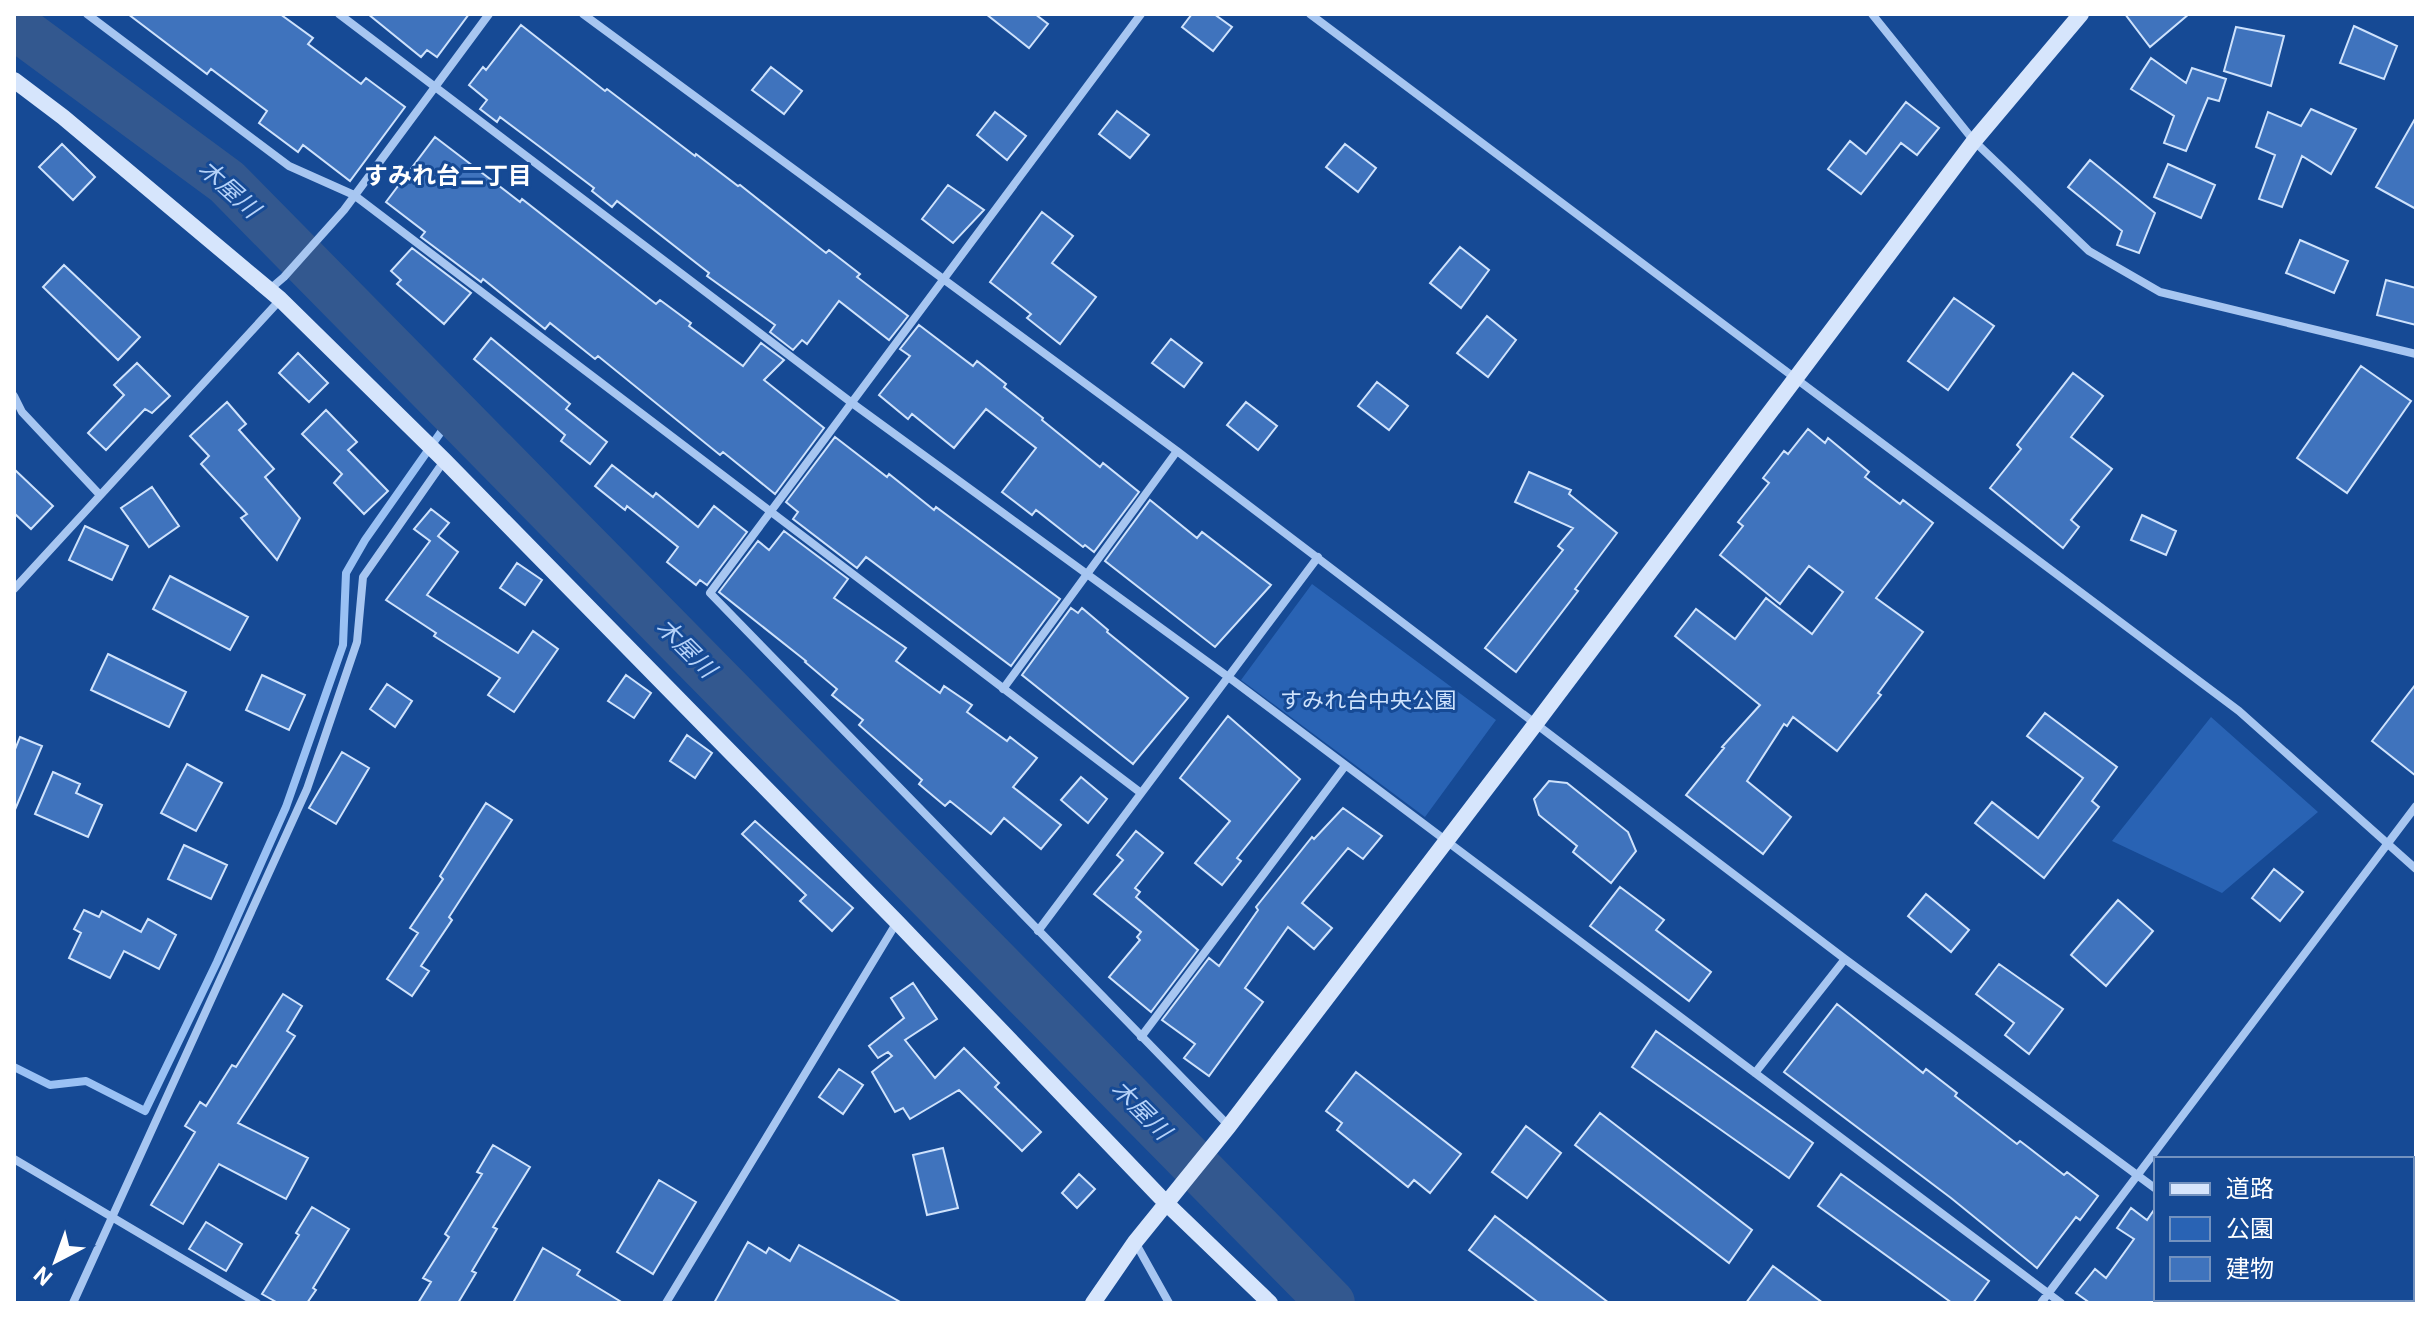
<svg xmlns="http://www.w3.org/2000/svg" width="2430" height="1317" viewBox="0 0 2430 1317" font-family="Roboto,'Noto Sans JP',sans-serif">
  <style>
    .green { fill: #2963b4 }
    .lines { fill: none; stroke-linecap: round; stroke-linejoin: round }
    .stream { stroke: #9ac1f4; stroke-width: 8 }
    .river { stroke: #33588f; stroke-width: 48 }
    .building { fill: #3f73bd; stroke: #cee2fc; stroke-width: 2 }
    .street { stroke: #a7c6f1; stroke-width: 8 }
    .secondary { stroke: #d6e5fc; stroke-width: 16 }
    .labels { text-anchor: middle; stroke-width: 6; stroke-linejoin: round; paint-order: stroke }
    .park-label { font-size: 22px; fill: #cee2fc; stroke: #164a95 }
    .neighbourhood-label { font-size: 24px; font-weight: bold; fill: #fff; stroke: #164a95 }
    .water-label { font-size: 24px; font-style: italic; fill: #b4d1f8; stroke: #164a95 }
  </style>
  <rect width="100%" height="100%" fill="#164a95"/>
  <path class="green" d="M1312,584l184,136 -71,97 -184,-137z
    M2211,717l107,95 -96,81 -110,-52z"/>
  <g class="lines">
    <path class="stream" d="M14,1067l36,18 36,-4 59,30 72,-149 69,-155 57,-162 3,-72 19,-33 90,-128"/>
    <path class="river" d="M14,25l213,157 1104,1121"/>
  </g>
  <path class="building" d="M128,14h152l33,24 -5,6 53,40 5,-6 39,29 -55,74 -47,-36 -5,7 -39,-29 8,-12 -56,-42 -4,5z
    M368,14h101l-32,43 -10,-7 -6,7z
    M986,14h49l13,10 -19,24z
    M1192,14h22l18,13 -19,24 -31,-24z
    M2125,14h64l-39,33z
    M521,25l84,66 2,-2 88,67 1,-2 42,32 2,-1 86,68 3,-3 31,24 -3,3 51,39 -19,24 -50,-39 -32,43 -5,-4 -9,10 -23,-18 5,-7 -68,-49 2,-3 -92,-72 -5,6 -20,-16 2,-3 -50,-38 -44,-33 -3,5 -17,-13 7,-9 -18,-15 14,-18 3,3z
    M2354,26l43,20 -13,33 -44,-16z
    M2236,27l48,9 -13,50 -47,-15z
    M2151,58l35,25 6,-15 34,11 -7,22 -11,-3 -22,53 -22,-8 10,-27 -43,-27z
    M771,67l31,24 -18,23 -32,-24z
    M1906,102l33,26 -22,27 -16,-12 -40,51 -33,-25 22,-28 16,13z
    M2311,109l45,20 -25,45 -29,-18 -20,51 -23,-8 16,-44 -19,-8 12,-35 33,14z
    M1117,111l32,24 -19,23 -31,-24z
    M995,112l31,24 -19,24 -30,-25z
    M2416,117v92l-40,-22z
    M435,137l85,65 2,-3 134,105 4,-4 31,23 -2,3 54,40 18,-23 23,17 -20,20 60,48 -49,66 -52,-42 -3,3 -122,-99 -3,3 -45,-36 -5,6 -62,-50 -2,3 -60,-45 4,-5 -39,-30z
    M62,144l33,33 -22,23 -34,-33z
    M1345,144l31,24 -18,24 -32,-25z
    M2090,160l65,53 -16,40 -22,-8 5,-14 -54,-44z
    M2168,164l47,21 -14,33 -47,-21z
    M948,185l36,25 -31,33 -31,-24z
    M1042,212l31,24 -21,27 44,34 -36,47 -33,-26 4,-4 -41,-32z
    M2300,240l48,21 -14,32 -48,-20z
    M1460,247l29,23 -28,38 -31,-25z
    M412,248l59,45 -27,31 -47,-40 4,-4 -10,-9z
    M64,265l76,72 -22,23 -75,-73z
    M2386,280l30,8v37l-39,-10z
    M1954,298l40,28 -46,64 -40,-29z
    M1487,316l29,24 -28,37 -31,-24z
    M919,325l54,41 4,-5 29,23 -2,3 39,31 -1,2 58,47 3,-4 36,29 -45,60 -9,-7 -2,2 -47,-37 -4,5 -30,-23 34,-44 -50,-39 -32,39 -42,-34 -4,5 -29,-24 31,-39 -10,-7z
    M491,338l79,66 -4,5 41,33 -17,22 -29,-23 4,-6 -91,-76z
    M1171,339l31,24 -18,24 -32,-24z
    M298,353l30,30 -19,19 -30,-29z
    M137,363l33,33 -18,17 -7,-4 -39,41 -18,-17 36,-38 -10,-10z
    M2361,366l50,35 -64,92 -50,-35z
    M2073,373l30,23 -32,41 41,32 -41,51 8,7 -16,21 -73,-60 31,-39 -4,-4z
    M1377,382l31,24 -19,24 -31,-24z
    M227,402l19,22 -7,6 35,39 -9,8 35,41 -23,42 -36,-42 6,-4 -46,-50 8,-8 -19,-20z
    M1246,402l31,24 -19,24 -31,-25z
    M326,410l31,32 -9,8 40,41 -24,23 -30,-31 8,-9 -40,-40z
    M1808,429l17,14 3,-5 41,34 -4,5 35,27 3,-4 30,23 -57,75 47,34 -45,61 3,2 -44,56 -44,-34 -6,9 -3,-2 -37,57 44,36 -28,37 -77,-59 38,-47 -2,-1 38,-42 -85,-69 21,-27 39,30 31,-41 46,36 31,-42 -34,-26 -29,38 -60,-49 23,-29 -5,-4 31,-39 -6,-5 21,-27 4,3z
    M835,437l52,40 2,-3 45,36 2,-3 124,92 -49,67 -145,-109 -9,11 -64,-49 5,-7 -12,-10z
    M612,465l41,32 3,-4 42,34 16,-21 33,26 -40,53 -7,-5 -4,5 -29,-23 11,-15 -51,-41 -2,4 -30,-24z
    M14,469l39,37 -22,23 -17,-16z
    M1529,472l42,18 -2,4 48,39 -42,56 3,2 -62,81 -31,-24 78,-98 -5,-4 15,-18 -58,-26z
    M152,487l27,39 -30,21 -28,-39z
    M1150,500l47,38 5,-6 69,53 -56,62 -110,-86z
    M431,509l18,14 -11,13 20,16 -31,43 91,58 15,-22 25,18 -44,63 -26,-17 12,-17 -66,-42 2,-3 -50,-33 44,-59 -16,-12z
    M2142,515l34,16 -10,24 -35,-15z
    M85,526l43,20 -16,34 -43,-20z
    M784,531l64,48 -14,19 72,50 -10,13 44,32 4,-7 28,19 -5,7 40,29 3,-4 27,21 -24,29 48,38 -20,24 -37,-31 -13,16 -41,-33 -5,5 -26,-22 3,-4 -63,-55 4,-5 -31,-25 5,-6 -32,-27 1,-1 -87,-69 39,-51 11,9z
    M517,563l25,17 -17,25 -25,-17z
    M170,576l78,41 -18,33 -77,-41z
    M1071,608l7,5 4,-5 26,22 -1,2 81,66 -55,66 -111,-89z
    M108,654l78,38 -17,35 -78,-37z
    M262,675l43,20 -16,35 -43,-20z
    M626,675l25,18 -17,25 -26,-17z
    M387,684l25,17 -17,26 -25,-18z
    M2416,684v92l-44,-35z
    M2045,713l72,54 -25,34 7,6 -55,71 -69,-55 17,-21 46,36 45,-60 -56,-42z
    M1228,716l72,63 -63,79 4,3 -19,24 -27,-22 35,-42 -50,-43z
    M687,735l25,18 -17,25 -25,-17z
    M20,737l22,9 -28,66v-60z
    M342,752l27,16 -33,56 -27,-16z
    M187,764l35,19 -26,48 -35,-18z
    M53,772l27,12 -4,9 26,12 -14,32 -53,-23z
    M1081,777l26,22 -19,24 -27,-23z
    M1549,781l18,2 61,49 8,19 -25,32 -38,-31 4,-6 -38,-31 -5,-16z
    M486,803l26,17 -63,97 3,3 -31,46 8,5 -17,25 -25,-17 31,-46 -8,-5 33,-49 -3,-3z
    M1343,808l39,28 -19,23 -15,-11 -46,55 30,25 -18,21 -26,-22 -43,61 18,14 -54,74 -25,-18 11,-14 -33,-24 47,-62 10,8 39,-56 -2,-3 56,-70 2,2z
    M755,821l98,87 -21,23 -32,-30 6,-6 -64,-61z
    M1136,831l27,22 -28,35 5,4 -4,5 62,53 -47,62 -42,-35 31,-37 -3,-3 4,-5 -47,-38 29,-34 -6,-5z
    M184,845l43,20 -16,34 -43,-20z
    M2274,869l29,23 -23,29 -28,-23z
    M1620,887l44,33 -8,10 55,42 -22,29 -99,-75z
    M1926,894l43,36 -18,22 -43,-36z
    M2118,900l35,31 -47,55 -35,-31z
    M84,910l15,7 3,-6 39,21 7,-13 28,16 -17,34 -35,-18 -14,27 -41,-20 12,-25 -7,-4z
    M1999,964l64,45 -34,45 -24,-19 9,-12 -38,-29z
    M913,983l24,36 -32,21 30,38 29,-30 35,35 -4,4 46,45 -19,19 -63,-61 -49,29 -7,-11 -8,4 -23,-40 20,-16 -4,-4 -10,6 -9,-12 35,-28 -13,-20z
    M283,994l19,12 -15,25 8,5 -57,87 70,35 -22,41 -67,-35 -36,60 -32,-19 44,-73 -10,-6 15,-24 6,4 26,-41 4,2z
    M1837,1004l86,69 3,-4 31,24 -2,3 62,48 3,-3 44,34 3,-3 31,24 -18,24 -4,-3 -39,51 -86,-70 -167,-126z
    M1656,1031l157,112 -24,35 -157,-111z
    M839,1069l24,16 -20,29 -24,-17z
    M1356,1072l105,82 -31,39 -16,-13 -6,7 -71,-57 5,-7 -16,-12z
    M1600,1113l152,117 -23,33 -154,-118z
    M1526,1126l35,27 -34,45 -35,-26z
    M493,1145l37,22 -37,60 4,2 -25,42 4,2 -18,30h-40l13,-21 -8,-4 26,-41 -4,-3 37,-60 -5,-2z
    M943,1148l15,60 -31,7 -14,-60z
    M1079,1174l16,15 -18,19 -15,-15z
    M1841,1174l148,107 -16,22h-21l-134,-97z
    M659,1180l37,22 -43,72 -36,-22z
    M312,1207l37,22 -36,59 3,2 -9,13h-29l-16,-9 37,-59 -3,-2z
    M2156,1207v96h-66l-14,-10 19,-24 11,9 28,-39 -17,-11 14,-20 16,12z
    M1495,1216l114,87h-70l-70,-53z
    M206,1222l36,22 -16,27 -37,-22z
    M748,1242l18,11 3,-5 21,13 9,-16 103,58h-188z
    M543,1248l37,22 -3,5 46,28h-110z
    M1773,1266l50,37h-77z"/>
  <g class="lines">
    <path class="street" d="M87,14l202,152 65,29 787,598
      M339,14l513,389 375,273 834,627
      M583,14l594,437 668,508 311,230
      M1141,14l-431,579 519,533
      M1310,14l929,697 177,158
      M1872,14l102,127 115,110 71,41 256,62
      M270,289l14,-12 60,-67 145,-196
      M14,396l8,16 77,82
      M14,589l266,-289
      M1003,689l174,-238
      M1038,931l280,-374
      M1141,1037l204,-271
      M1755,1073l90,-114
      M14,1159l243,144
      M1135,1242l34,61
      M2304,1299l5,4
      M73,1303l234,-514 50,-147 6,-65 81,-116
      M666,1303l231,-381
      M2041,1303l375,-497"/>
    <path class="secondary" d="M14,80l49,37 217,182 164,161 453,462 269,281 104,100
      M1093,1303l42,-61 94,-116 308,-404 437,-581 107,-127"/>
  </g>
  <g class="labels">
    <g class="park-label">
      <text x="1368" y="708">すみれ台中央公園</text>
    </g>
    <g class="neighbourhood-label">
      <text x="448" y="184">すみれ台二丁目</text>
    </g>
    <g class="water-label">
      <text transform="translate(229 189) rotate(42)" y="8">木屋川</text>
      <text transform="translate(686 648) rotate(45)" y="8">木屋川</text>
      <text transform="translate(1141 1110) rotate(45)" y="8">木屋川</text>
    </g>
  </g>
  <rect width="2430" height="1317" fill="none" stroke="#ffffff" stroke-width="32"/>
  <rect x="2154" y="1157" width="260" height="144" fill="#164a95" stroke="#7392bf" stroke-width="2"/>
  <rect x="2170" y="1183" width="40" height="12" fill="#d6e5fc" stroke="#7392bf" stroke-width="2"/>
  <text x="2226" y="1197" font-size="24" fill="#ffffff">道路</text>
  <rect x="2170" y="1217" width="40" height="24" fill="#2963b4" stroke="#7392bf" stroke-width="2"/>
  <text x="2226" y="1237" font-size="24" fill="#ffffff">公園</text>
  <rect x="2170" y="1257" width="40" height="24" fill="#3f73bd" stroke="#7392bf" stroke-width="2"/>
  <text x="2226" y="1277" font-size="24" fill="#ffffff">建物</text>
  <g transform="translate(56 1261) rotate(221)" stroke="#164a95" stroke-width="6" paint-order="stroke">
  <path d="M0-6L14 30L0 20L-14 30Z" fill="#ffffff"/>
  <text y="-12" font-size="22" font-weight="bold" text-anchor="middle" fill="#ffffff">N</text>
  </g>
</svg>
